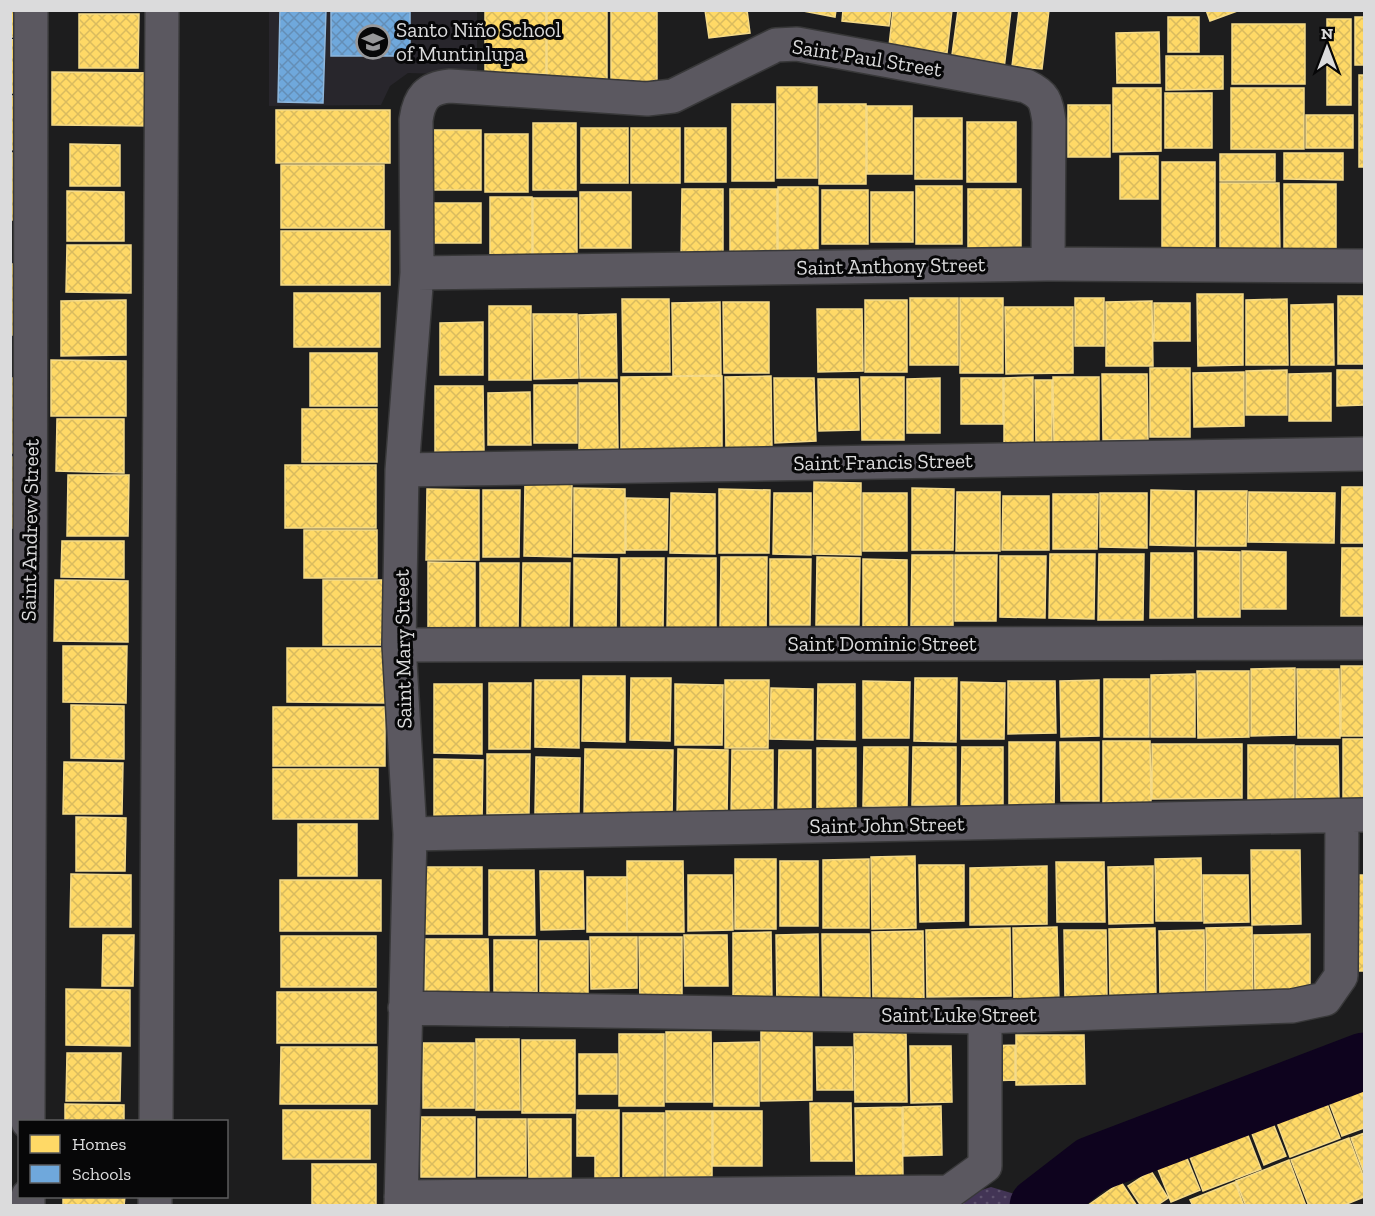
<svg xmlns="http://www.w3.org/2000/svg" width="1375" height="1216" viewBox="0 0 1375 1216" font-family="'Zilla Slab',serif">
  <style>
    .built { fill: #28262c }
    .park { fill: url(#park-dots) }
    .homes { fill: url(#homes-cross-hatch); stroke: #f4da89; stroke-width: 1.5 }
    .schools { fill: url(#schools-cross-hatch); stroke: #8fb7dc; stroke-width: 1.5 }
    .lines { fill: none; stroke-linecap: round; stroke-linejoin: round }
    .river { stroke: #0e031e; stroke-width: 57 }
    .minor-casing { stroke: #383839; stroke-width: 36 }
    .minor { stroke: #5b5860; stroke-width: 33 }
    .labels { text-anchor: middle; stroke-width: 6; stroke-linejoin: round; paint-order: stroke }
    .poi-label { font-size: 21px; fill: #dbdbdc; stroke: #070708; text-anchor: start }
    .street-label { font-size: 21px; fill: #dbdbdc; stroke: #070708 }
  </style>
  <defs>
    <pattern id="park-dots" width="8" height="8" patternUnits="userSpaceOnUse" patternTransform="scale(1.5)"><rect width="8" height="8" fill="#423455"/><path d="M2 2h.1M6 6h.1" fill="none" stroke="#5d516d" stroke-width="1.8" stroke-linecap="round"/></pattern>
    <pattern id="homes-cross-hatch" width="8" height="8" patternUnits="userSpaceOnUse" patternTransform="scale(1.5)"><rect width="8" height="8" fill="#ffd966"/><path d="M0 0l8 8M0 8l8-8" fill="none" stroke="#d9bb5f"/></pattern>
    <pattern id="schools-cross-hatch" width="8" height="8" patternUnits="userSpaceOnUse" patternTransform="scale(1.5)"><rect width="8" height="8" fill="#6fa8dc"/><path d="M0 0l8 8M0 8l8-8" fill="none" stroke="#648eb6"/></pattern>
  </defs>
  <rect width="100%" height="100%" fill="#1d1d1e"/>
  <path class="built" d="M269,11h208v64l-69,-2 -18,13 -9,19 -112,1z"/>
  <path class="park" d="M991,1187l37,11 -11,7 -85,1z"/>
  <path class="homes" d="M10,10h13v27h-13z
    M485,10h61v64h-61z
    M547,10h60v79h-60z
    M611,10h46v82h-46z
    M705,10h42l3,23 -41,5z
    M798,10h38l-1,7z
    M843,10h48l-2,16 -47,-5z
    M893,10h59l-5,43 -58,-7z
    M958,10h53l-7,59 -53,-7z
    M1019,10h30l-7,59 -30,-3z
    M1206,10h34l-30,11z
    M79,14h60l-1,54h-59z
    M1168,17h31v35h-31z
    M1355,17h9v48h-9z
    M1327,19h24v86h-24z
    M1232,24h73v60h-73z
    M1159,32l1,51h-43l-1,-50z
    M23,39l1,54h-14v-53z
    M1166,56h57v33l-57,1z
    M52,72l104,1v53l-104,-1z
    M1359,75h5v92h-5z
    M777,87h40v91h-40z
    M1113,88h48v63l-48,1z
    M1231,88h73v61h-73z
    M1165,93h47v55h-47z
    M10,96h9v53l-9,1z
    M732,104h42v77h-42z
    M819,104h47v80h-47z
    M1068,105h42v52h-42z
    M867,106h45v68h-45z
    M276,110h114v53h-114z
    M1306,115h47v33h-47z
    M915,118h47v61h-47z
    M967,122h49v60h-49z
    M533,123h43v67h-43z
    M581,128h47v55h-47z
    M631,128h49v55h-49z
    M685,128h41v54h-41z
    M428,130h53v60h-53z
    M485,134h43v58h-43z
    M70,144l50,1v41h-50z
    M10,153h3l1,67h-4z
    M1284,153h59v27l-59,-1z
    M1220,154h55v27h-55z
    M1120,156h38v43h-38z
    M1162,162h53v92h-53z
    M281,165h103v63h-103z
    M1220,183h59l1,72h-60z
    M1284,184h52v70h-52z
    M916,186h46v58h-46z
    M778,187h40v66h-40z
    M682,189h41v70h-42z
    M730,189h47v73h-47z
    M968,189h53v68h-53z
    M822,190h46v54h-46z
    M67,191l57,1v49h-57z
    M580,192h51v56h-51z
    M871,192h42v50h-42z
    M490,197h42v66h-42z
    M533,198h44v57h-44z
    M431,203h50v40h-50z
    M281,231h109v54h-109z
    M67,245h64v48l-65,-1z
    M10,264h9v71h-9z
    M294,293h86v54h-86z
    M1197,294h46v71l-45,1z
    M1338,296h26v68h-26z
    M910,298h48v67h-48z
    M960,298h43v75h-43z
    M1075,298h29v48h-29z
    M622,299h47l1,73h-47z
    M1287,299l1,66h-42v-65z
    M126,300v55l-65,1v-55z
    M865,300h42v72h-42z
    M1152,301l1,65h-47v-64z
    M720,302l1,73 -48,1 -1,-73z
    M723,302h46v71h-45z
    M1154,303h36v38h-36z
    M1333,304l1,61h-43v-60z
    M489,306h42v74h-42z
    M1005,307h68v66l-67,1z
    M817,309h45l1,62 -45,1z
    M533,314h44l1,64 -44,1z
    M616,314l1,64h-37l-1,-63z
    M483,322v53h-43v-52z
    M310,353h67v53h-67z
    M51,360l75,1v55h-75z
    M1150,368h40v69h-40z
    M1287,370v45h-41v-44z
    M1337,370h27v35l-27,1z
    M1244,372v54l-50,1 -1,-54z
    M1331,373v48h-42v-47z
    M1102,374h45l1,66h-45z
    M722,376v73l-101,1v-73z
    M771,376l1,73h-46l-1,-72z
    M861,377h43v63h-42z
    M1033,377v69h-29v-68z
    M1053,377h46v69l-45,1z
    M10,378h5v75h-5z
    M774,378h40l2,63 -41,2z
    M940,378v55h-33v-54z
    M961,378h42v46h-42z
    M818,379h40l1,51 -40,1z
    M1035,380h17v65h-16z
    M579,383h38l1,66 -39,1z
    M534,385h43v58h-43z
    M435,386h48l1,65 -49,1z
    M530,392l1,53h-43v-52z
    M302,409h75v53h-75z
    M57,419h67v54l-68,-2z
    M10,457h9l-1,71h-8z
    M285,465h91v63h-91z
    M68,475h61l-1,61h-61z
    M525,481h47l-1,76 -47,-1z
    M814,482l47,1v72l-48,-1z
    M1342,487h22v56h-23z
    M574,488l51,1v64h-51z
    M912,488l42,1 -1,61h-41z
    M427,489l52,1v70h-53z
    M719,489l51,1 -1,63h-50z
    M483,490h37l-1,67h-36z
    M1151,490l43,1v55l-44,-1z
    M1198,491h49l-1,55h-49z
    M957,492h43v59h-44z
    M1249,492l86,1 -1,50 -86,-1z
    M671,493l44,1v60l-45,-1z
    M774,493h37v62l-38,-1z
    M863,493h44v58h-44z
    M1100,493h47v55l-47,-1z
    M1053,494h45l-1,55h-44z
    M1003,496h46v54h-47z
    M626,498l42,1 -1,51h-41z
    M304,530h73v48h-73z
    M62,541h62v37l-63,-1z
    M1342,548h22v68h-23z
    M1198,551l42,1v65h-42z
    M1242,551l44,1v57h-44z
    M1151,553h42v65h-43z
    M1050,554h45l-1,65 -45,-1z
    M1099,554h45l-1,66h-45z
    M912,555h41v71h-42z
    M955,555h42l-1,66h-41z
    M1000,556h46l-1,62 -45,-1z
    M721,557h46l-1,75 -46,-1z
    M817,557l43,1 -1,67h-43z
    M574,558l43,1 -1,72 -42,-1z
    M621,558h43l-1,71h-42z
    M668,558h48v74l-49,-1z
    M770,559h41l-1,66h-40z
    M863,559l44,1v69h-44z
    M428,562l47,1v70l-47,-1z
    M480,563h39l-1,68h-38z
    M523,563h47l-1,67h-47z
    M55,580l73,1v61l-74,-1z
    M323,580h64v65h-64z
    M63,646h64l-1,57 -63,-1z
    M287,648h100v55l-100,-1z
    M1341,666h23v70h-23z
    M1295,668v67l-44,1v-67z
    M1297,669h42l1,69h-42z
    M1197,671h52v66l-51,1z
    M1195,674v63h-44v-62z
    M583,676h42v66l-43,-1z
    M631,678h40l-1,63 -40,-1z
    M915,678h42l-1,64 -42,-1z
    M1104,679h45v58h-45z
    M535,680h44v68l-44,-1z
    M725,680h44l-1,68h-43z
    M1099,680v56l-38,1 -1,-56z
    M863,681l47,1 -1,56h-46z
    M1008,681h47l1,52 -48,1z
    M961,682l44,1 -1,56h-43z
    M489,683h42l-1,66h-41z
    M434,684h48v70l-48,-1z
    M675,684l48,1 -1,60h-47z
    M818,684h37v56l-38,-1z
    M771,688l42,1v51l-43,-1z
    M71,705l53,1v53l-53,-1z
    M273,707h112v59h-112z
    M1343,739h21v65h-21z
    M1103,741h47l1,63 -48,1z
    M1009,742h46l-1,67h-45z
    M1060,742h39v59h-38z
    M1152,744h90v54l-90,1z
    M1248,745h46v62h-46z
    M1296,746h42l1,53h-43z
    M864,747h44l-1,60 -44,-1z
    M913,747h43v59l-44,-1z
    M962,747h41v59h-42z
    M817,748h39v64h-39z
    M585,749l88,1 -1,69 -88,-1z
    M678,749l50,1 -1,68 -50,-1z
    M732,750h41v67h-42z
    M779,750h32v65l-33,-1z
    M487,754h43l-1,60h-42z
    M536,757l44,1 -1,56 -44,-1z
    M434,759l49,1 -1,61 -48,-1z
    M64,762l59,1 -1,51h-59z
    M273,769h105v50h-105z
    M76,817l50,1 -1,53h-49z
    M298,824h59v52h-59z
    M1251,850h49l1,74 -49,1z
    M915,856l1,72 -44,1 -1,-72z
    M1201,858l1,63h-46l-1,-62z
    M735,859h41v70h-41z
    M869,859v69h-46v-68z
    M627,861h56l1,71h-57z
    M780,861h38v65h-38z
    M1056,862h48l1,60h-48z
    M919,865h45v56l-44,1z
    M1047,866v58l-77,1v-57z
    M1153,866v57l-44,1 -1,-57z
    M423,867h59v67h-58z
    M489,870h45l1,65h-46z
    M540,871h43l1,58 -43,1z
    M71,874l60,1v52h-61z
    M688,875h44l1,55 -45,1z
    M1203,875h45l1,47 -45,1z
    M1357,875h7v96h-7z
    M587,877h40v55h-40z
    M280,880h101v51h-101z
    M1057,927l2,74 -45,1 -1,-74z
    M1252,927l1,71 -46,1 -1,-71z
    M1010,928l1,68 -84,1 -1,-67z
    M1155,928l1,69 -46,1 -1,-69z
    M1064,930h42l1,68 -42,1z
    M1204,930l1,66 -45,1 -1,-66z
    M923,931l1,71h-51l-1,-70z
    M771,932l1,68h-39v-67z
    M818,934l1,73h-42l-1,-72z
    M822,934h47l1,66 -47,1z
    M1310,934v59h-55l-1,-58z
    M103,935h31l-1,51h-31z
    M684,935h43l1,51h-43z
    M281,936h95v51h-95z
    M590,937h47v51l-46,1z
    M639,937h43v68h-42z
    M425,939h63l1,55h-64z
    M494,940h43v52h-43z
    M540,941h48v54h-48z
    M66,989l64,1v56l-64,-1z
    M277,992h99v51h-99z
    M761,1030h51v70l-51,1z
    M666,1032h45l1,70h-46z
    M906,1033l1,69h-52l-1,-68z
    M619,1034h45v72h-45z
    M1016,1035h68l1,49 -69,1z
    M476,1039h43l1,71h-44z
    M522,1040h53v73h-53z
    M759,1042v64h-45v-63z
    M423,1043h51v65h-51z
    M1015,1045v35l-28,1v-35z
    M910,1046h41l1,56 -41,1z
    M281,1047h96v57h-97z
    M816,1047h36l1,43h-36z
    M67,1053h54l-1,48h-54z
    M579,1054h38v40h-38z
    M1364,1073v55l-22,8 -18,-47z
    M1323,1093l17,45 -50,19 -17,-45z
    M810,1103h41l1,58h-41z
    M65,1104l59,1v17h-59z
    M941,1106l1,49 -38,1 -1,-49z
    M902,1107l1,69 -47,1 -1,-69z
    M283,1110h87v49h-87z
    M577,1110h42v70h-24v-24h-18z
    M666,1111h46v66h-46z
    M713,1111h49v55h-49z
    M623,1113h41v66h-41z
    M421,1117h54v60h-54z
    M1271,1118l15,38 -22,9 -15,-39z
    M478,1119h48v57h-48z
    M528,1119h43v59h-42z
    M1244,1125l17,44 -58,22 -17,-44z
    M1364,1133v40l-13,-35z
    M1349,1138l15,40v19l-22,9h-33l-18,-46z
    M1184,1151l16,39 -29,12 -16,-40z
    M1289,1160l17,46h-60l-10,-25z
    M312,1164h64v42h-64z
    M1151,1171l17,27 -12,8h-15l-13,-20z
    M1121,1182l16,24h-50z
    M1235,1182l9,24h-51l-3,-6z
    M63,1196h62l-1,10h-61z"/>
  <path class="schools" d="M280,10h46l-3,93 -45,-1z
    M331,12h79v44h-79z"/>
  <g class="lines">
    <path class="river" d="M1038,1206l53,-41 273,-104"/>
    <defs>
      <path id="minor" d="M417,273l631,-9 316,2
        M402,470l962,-16
        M399,645l965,-2
        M410,834l954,-19
        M405,1008l580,9 307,-11 33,-7 16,-23 1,-160
        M28,1122c0,-371 5,-741 3,-1112
        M156,1122l6,-1112
        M28,1196v10
        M401,1197l548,-5 36,-26v-149
        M155,1206v-10
        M401,1206l9,-372 -11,-189 3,-175 15,-197 -1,-153c3,-22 11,-32 34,-34l197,13 26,-3 103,-51 21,-1 229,42c19,9 20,15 23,35l-1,143"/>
    </defs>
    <use href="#minor" class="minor-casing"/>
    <use href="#minor" class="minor"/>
  </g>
  <defs>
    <symbol id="school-ring" viewBox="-11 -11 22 22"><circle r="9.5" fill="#070708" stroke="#98989a" stroke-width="1.5"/><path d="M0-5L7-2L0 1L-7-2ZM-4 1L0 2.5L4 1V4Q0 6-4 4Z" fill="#98989a"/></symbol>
  </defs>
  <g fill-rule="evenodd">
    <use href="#school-ring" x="354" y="23" width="38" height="38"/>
  </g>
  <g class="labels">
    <g class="poi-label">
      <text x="396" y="37">Santo Niño School<tspan x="396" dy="24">of Muntinlupa</tspan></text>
    </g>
    <g class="street-label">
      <text transform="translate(867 58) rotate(9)" y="7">Saint Paul Street</text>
      <text transform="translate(891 266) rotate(-1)" y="7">Saint Anthony Street</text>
      <text transform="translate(883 462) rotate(-1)" y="7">Saint Francis Street</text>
      <text transform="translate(30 530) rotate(-89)" y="7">Saint Andrew Street</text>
      <text x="882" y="651">Saint Dominic Street</text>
      <text transform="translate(403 649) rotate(-91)" y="7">Saint Mary Street</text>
      <text transform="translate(887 825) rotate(-1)" y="7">Saint John Street</text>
      <text x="959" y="1022">Saint Luke Street</text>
    </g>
  </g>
  <rect width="1375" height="1216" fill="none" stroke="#dbdbdc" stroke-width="24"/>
  <rect x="18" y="1120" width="210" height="78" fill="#070708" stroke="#5c5c5d" stroke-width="1.5"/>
  <rect x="30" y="1135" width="30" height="18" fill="#ffd966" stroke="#5c5c5d" stroke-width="1.5"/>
  <text x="72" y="1150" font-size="18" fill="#dbdbdc">Homes</text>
  <rect x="30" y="1165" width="30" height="18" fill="#6fa8dc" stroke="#5c5c5d" stroke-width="1.5"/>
  <text x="72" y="1180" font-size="18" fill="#dbdbdc">Schools</text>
  <g transform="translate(1327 48)" stroke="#070708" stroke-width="4.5" paint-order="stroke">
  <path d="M0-4.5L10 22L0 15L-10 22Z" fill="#dbdbdc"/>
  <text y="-9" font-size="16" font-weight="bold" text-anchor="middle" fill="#dbdbdc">N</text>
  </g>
</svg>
